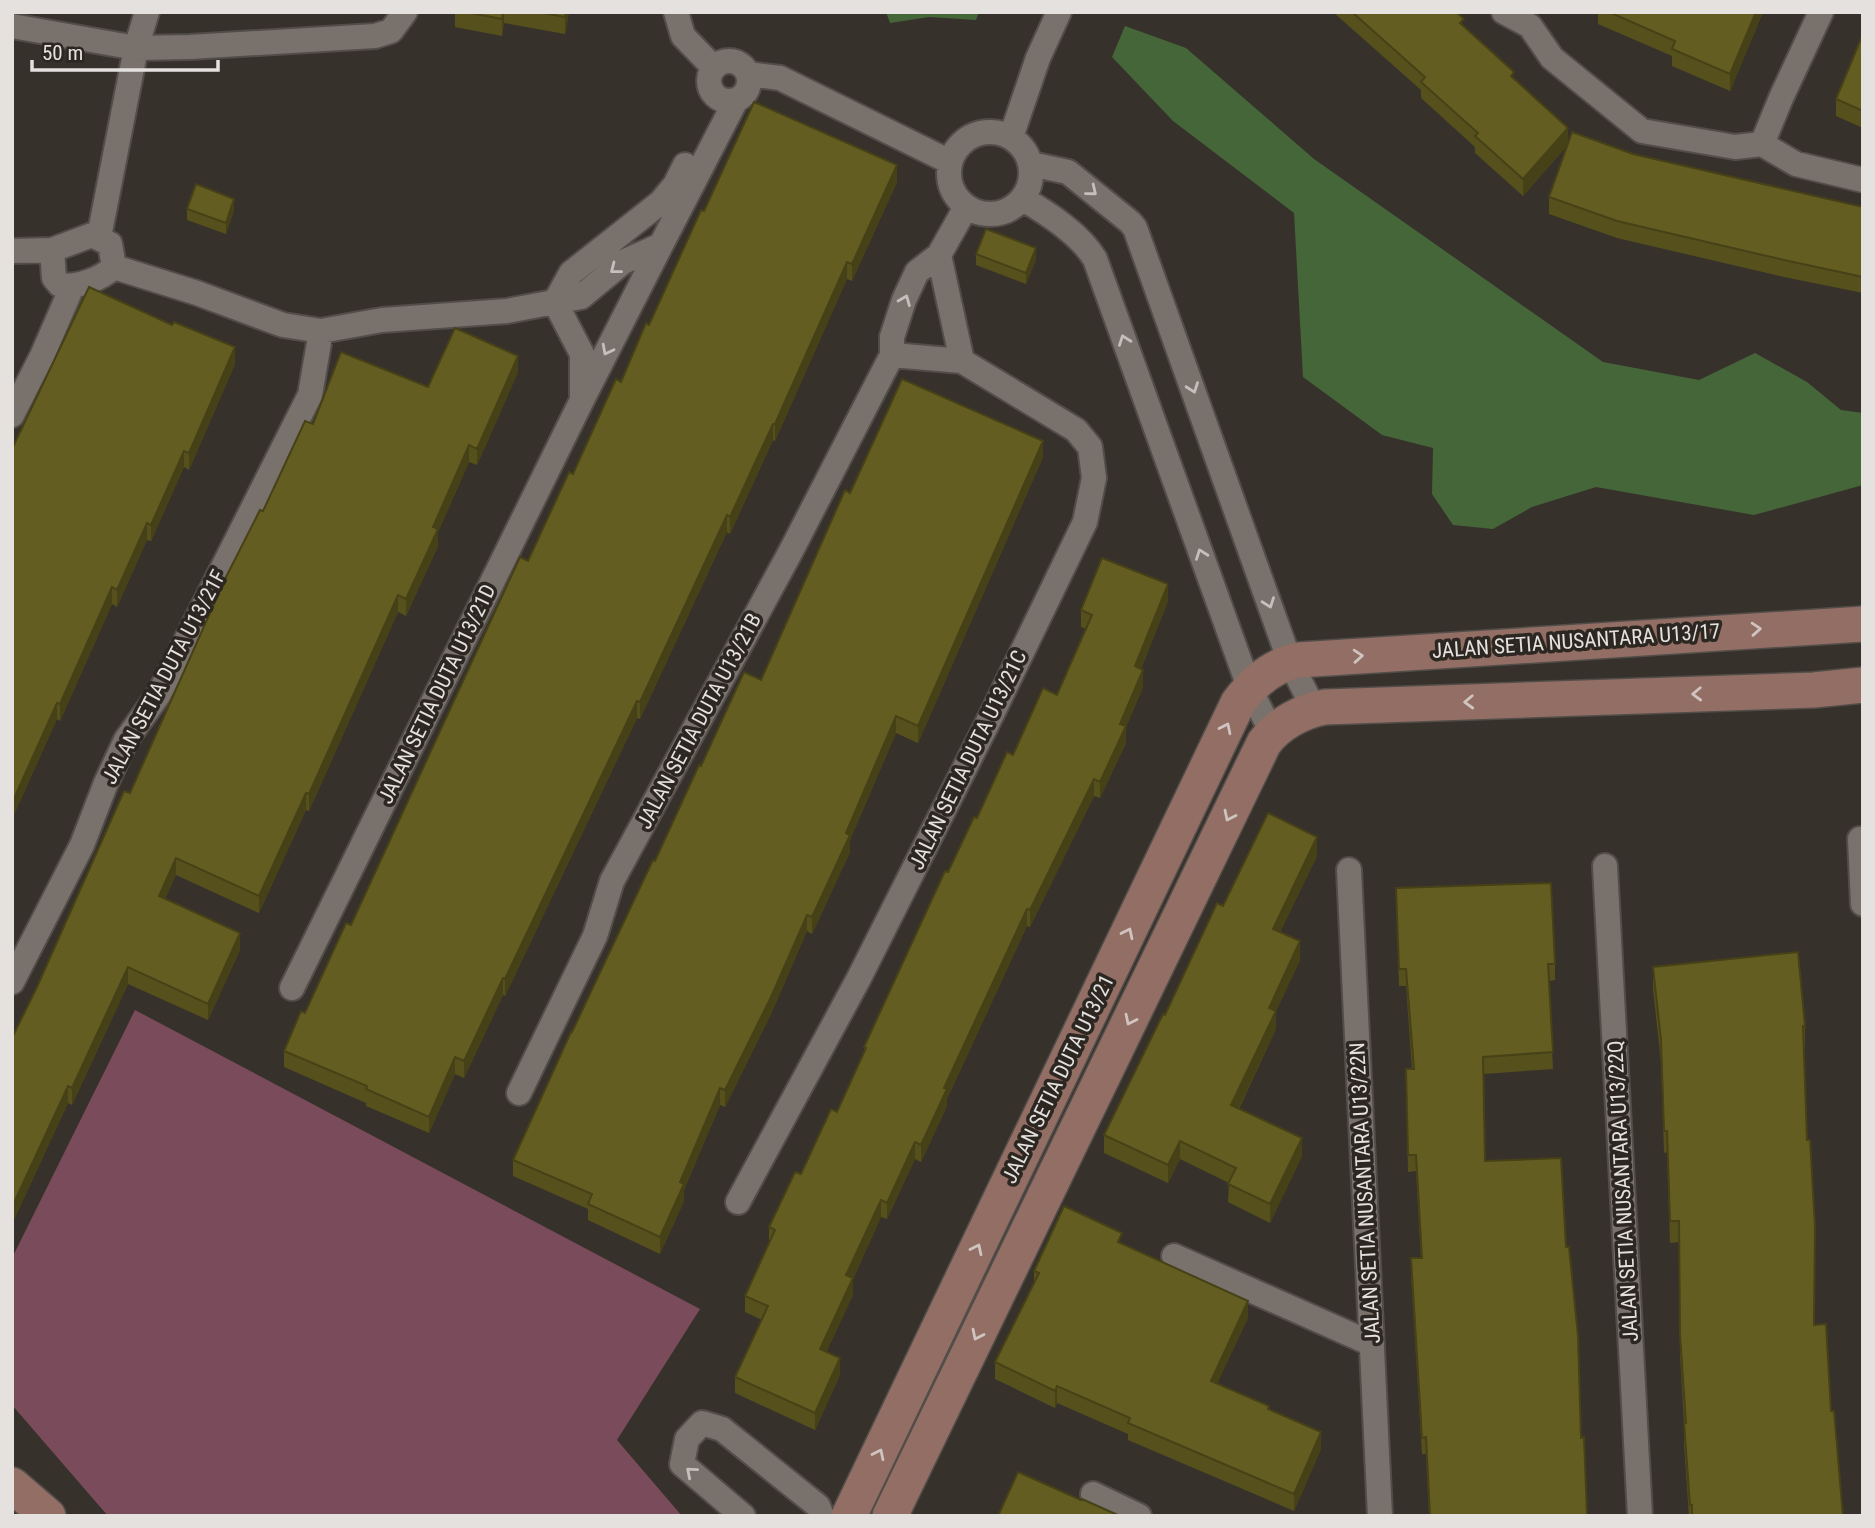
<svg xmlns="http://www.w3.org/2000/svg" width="1875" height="1528" viewBox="0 0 1875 1528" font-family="'Roboto Condensed',sans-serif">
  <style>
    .green { fill: #7a4b5a }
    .water { fill: #456638 }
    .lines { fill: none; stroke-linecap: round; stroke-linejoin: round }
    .street-casing { stroke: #524d49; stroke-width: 28 }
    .secondary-casing { stroke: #524d49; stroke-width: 38 }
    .street { stroke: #79726c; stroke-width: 24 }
    .secondary { stroke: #926e64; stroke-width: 35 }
    .wall { fill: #56501c }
    .shaded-wall { fill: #464117 }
    .building { fill: #645d21; stroke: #464117; stroke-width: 2 }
    .oneway { stroke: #c5c0bc }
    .oneway2 { stroke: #d0c4c0 }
    .labels { text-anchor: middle; stroke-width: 7; stroke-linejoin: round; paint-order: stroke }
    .street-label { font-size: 21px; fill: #e5e1de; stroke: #2d2722 }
  </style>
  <rect width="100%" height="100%" fill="#37312c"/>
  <path class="green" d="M135,1010l565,299 -83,131 65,76h-574l-96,-111v-147z"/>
  <path class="water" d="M886,12h93l-3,8 -47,-3 -39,6z
    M1125,26l61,22 128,111 289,203 96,18 56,-27 52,29 34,28 22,3v72l-109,30 -158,-28 -64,20 -39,22 -40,-4 -21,-31 1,-46 -51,-13 -79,-58 -9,-164 -121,-92 -61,-64z"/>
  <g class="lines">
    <defs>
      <path id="street" d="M676,12l7,24 31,32
        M1504,12l26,14 22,32 90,73 93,16 27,-3 34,20 67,16
        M12,26l124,22 54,-1 185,-11 16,-5 14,-19
        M709 81a20 20 0 1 1 40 0a20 20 0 1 1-40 0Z
        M748,74l32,4 170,84
        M949 173a41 41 0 1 1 82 0a41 41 0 1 1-82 0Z
        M1011,137l27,-79 21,-46
        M1762,144l19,-46 40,-86
        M1031,164l37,8 62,50 5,6 155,434 24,47
        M1023,199c26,15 57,35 72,60l154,428 23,46
        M92,235l18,9 4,23c-13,12 -37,21 -54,18l-6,-7 -2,-28z
        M99,237l37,-189 11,-36
        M12,251l40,-1
        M939,255l23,106
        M114,267l83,26 86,32 38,6 61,-11 125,-9 74,-14 42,-35 38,-17 75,-145
        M555,302l16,-29 90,-71 14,-17 10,-20
        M555,302l27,52v42
        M12,415l30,-59 30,-69
        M1860,839l3,65
        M1605,866l35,650
        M1349,870l31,646
        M12,982l70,-137 24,-62 20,-43 33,-46 151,-299 11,-64
        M292,988l290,-588 79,-155
        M519,1093l76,-157 17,-55 179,-330 101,-196v-18l12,-37 13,-28 22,-17 27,-48
        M738,1202l121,-224 133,-264 93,-192 9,-44 -4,-31 -14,-17 -114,-69 -70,-6
        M1174,1256l198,88
        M1093,1494l46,22
        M743,1516l-61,-52 5,-25 15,-16 20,6 96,77 4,10"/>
      <path id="secondary" d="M12,1485l36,31
        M849,1516l389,-813c15,-21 34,-37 60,-43l565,-36
        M890,1516l374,-773c14,-19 38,-32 61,-36l489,-17 49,-5"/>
    </defs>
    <use href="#street" class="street-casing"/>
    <use href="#secondary" class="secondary-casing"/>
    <use href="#street" class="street"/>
    <use href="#secondary" class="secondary"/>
  </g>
  <path class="wall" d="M455,12h114l-4,22 -61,-11 -2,13 -47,-9z
    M1333,12h123l8,15 50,52 54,62 65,13 230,53v86l-79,-16 -167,-39 -68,-24v-17l17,-50 -43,49 -48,-43v-6l-54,-49v-8z
    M1598,12h165l-33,79 -58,-25v-10l-74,-32z
    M1863,34v94l-27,-12v-17z
    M897,182l-45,99 -5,-2 -72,162 -2,-1 -43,94 -3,-2 -87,187 -3,-1 -132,278 -2,-1 -39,83 -9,-4 -26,59 -63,-27v-3l-82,-36v-16l21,-38 46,-88 177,-364 121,-236 55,-114z
    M187,209l47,1 -8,24 -39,-14z
    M976,254l60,5 -10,25 -50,-19z
    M172,325l63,39 -46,106 -5,-3 -33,74 -4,-1 -30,67 -5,-3 -52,117 -3,-2 -45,100z
    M518,372l-41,93 -8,-3 -31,70v14l-32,70 -8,-4 -89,199 -3,-1 -47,103 -83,-38 -11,24 75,51 -32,70 -80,-36 -56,121 -4,-2 -56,121 118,-431 133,-282 50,-87 115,-37z
    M1043,457l-125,286 -22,-10 -46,107v12l-38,82 -5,-3 -36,83 -46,93 -5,-2 -36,85v11l-24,53 -72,-34v-11l-75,-33v-16l59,-128 129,-266 60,-86 89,-187z
    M1168,601l-27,68 2,18 -17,40v16l-26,55 -6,-2 -64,131 -3,-1 -80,173v7l-26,56 -6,-3 -28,60 -6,-2 -28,62v16l-27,57 14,23 -25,55 -80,-37v-16l27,-57 -17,-8v-16l24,-54v-15l68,-115 27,-59v-6l84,-175 29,-54 36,-63 44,-60 29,-66 -5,-2v-17z
    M1317,856l-37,76 20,28 -24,51v18l-37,80 63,47 -32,67 -42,-21 1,-19 -49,-24 -12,24 -64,-30v-18l61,-120 58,-109z
    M1396,888l159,76v16l-6,1 4,88 -69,5 1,87 81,86 21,269h-158l-3,-62h-4l-11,-179v-17h10l-5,-87 -8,1 -2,-103h6l-6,-83h-7z
    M1653,967l152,59v21h-1l10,278 17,86 12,105h-154l-5,-71v-22l-4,-67 -1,-114 -9,1 -3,-91 -3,1 -3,-91 -8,-73z
    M1122,1243l126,75 -31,65 52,27 52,39 -27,62 -166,-71v-6l-71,-31 -2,5 -60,-29v-17l39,-80v-11z"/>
  <path class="shaded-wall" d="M503,12h1v11l-2,13v-17z
    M566,12h3l-4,22v-17z
    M1756,12h7l-33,79v-17z
    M1568,128v17l-45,51v-17z
    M897,165v17l-45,99v-17z
    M234,199v11l-8,24v-11z
    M1036,248v11l-10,25v-11z
    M847,262v17l-72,162v-17z
    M235,347v17l-46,106v-17z
    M518,356v16l-41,93v-16z
    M773,424v16l-43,94v-17z
    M1043,441v16l-125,286v-17z
    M469,445v17l-31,70v14l-32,70v-17l27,-72z
    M184,451v16l-33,74v-16z
    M727,515v17l-87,187v-17z
    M147,523v17l-30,67v-17z
    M1168,584v17l-33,82v-17z
    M112,587v17l-52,117v-17z
    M398,595v17l-89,199v-17z
    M1143,670v17l-17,40v16l-26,55v-16l20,-58z
    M637,701v17l-132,278v-17z
    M57,703v16l-45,100v-16z
    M896,716v17l-46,107v12l-38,82v-17l34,-84z
    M1094,779v17l-64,131v-17z
    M306,793v17l-47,103v-17z
    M1317,837v19l-44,91v-18z
    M176,858v17l-17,38v-17z
    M1027,909v17l-80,173v7l-26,56v-17l23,-57z
    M807,915v16l-36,83 -46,93v-17z
    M240,933v17l-32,70v-16z
    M1300,941v19l-24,51v18l-45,95v-19l38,-97z
    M128,967v17l-56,121v-17z
    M503,978v17l-39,83v-17z
    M455,1057v17l-26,59v-16z
    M68,1086v17l-56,121v-17z
    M720,1088v17l-36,85v11l-24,53v-17l20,-55z
    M1302,1138v18l-32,67v-19z
    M1180,1141v18l-12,24v-18z
    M915,1142v17l-28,60v-16z
    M881,1200v17l-28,62v16l-33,71v-17l26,-74z
    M1248,1301v17l-37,79v-16z
    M840,1358v17l-25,55v-17z
    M1057,1386v17l-2,5v-17z
    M1321,1432v17l-27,62v-17z"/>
  <path class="building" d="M466,12h37l-1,7z
    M539,12h27l-1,5z
    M1352,12h104l8,7 -4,4 54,49 -3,4 57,52 -45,51 -48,-43 3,-3 -57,-51 4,-5z
    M1609,12h147l-26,62 -58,-25 3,-8z
    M1863,34v77l-27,-12z
    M754,102l143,63 -45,99 -5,-2 -72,162h-2l-43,93 -3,-2 -87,187 -3,-1 -132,278 -2,-1 -39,83 -9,-4 -26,60 -63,-28 1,-3 -83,-35 17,-40 4,2 41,-90 5,2 169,-368 8,4 41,-89 4,2 43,-95 5,3 25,-59 3,2 52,-115 3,1z
    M1572,132l61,22 230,53v70l-79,-17 -167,-39 -68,-24z
    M196,184l38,15 -8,24 -39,-14z
    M986,229l50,19 -10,25 -50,-19z
    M89,287l83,38 2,-3 61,25 -46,106 -5,-2 -33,74 -4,-2 -30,67 -5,-3 -52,117 -3,-1 -45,100v-354z
    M455,328l63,28 -41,93 -8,-4 -36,82 5,2 -32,70 -8,-4 -89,199 -3,-1 -47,103 -83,-38 -17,38 81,37 -32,71 -80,-37 -56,121 -4,-2 -56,121v-169l25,-51 87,-196 6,2 95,-214 35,-69 3,1 42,-90 8,3 28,-72 87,35z
    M902,379l141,62 -125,285 -22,-10 -50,117 4,2 -38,82 -5,-2 -36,82 -46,93 -5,-2 -40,94 4,2 -24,53 -72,-33 4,-10 -79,-34 58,-128h1l81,-172 2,1 44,-96 2,1 43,-94 17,8 84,-190 5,3z
    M1102,558l66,26 -33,82 8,4 -23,54 6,2 -26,56 -6,-3 -64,131 -3,-1 -83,179 3,1 -26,56 -6,-3 -28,61 -6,-3 -35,75 7,3 -33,71 20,9 -25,55 -80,-36 33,-71 -23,-10 30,-66 -6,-3 26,-55 6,2 30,-65 6,3 29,-64 -2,-1 81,-176 3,1 26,-55 3,1 30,-66 6,3 30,-67 14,7 35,-80 -11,-5z
    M1268,813l49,24 -44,92 27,12 -31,67 7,3 -45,94 71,33 -32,66 -42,-20 8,-16 -56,-27 -12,24 -64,-30 59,-121 2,1 52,-112 6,3z
    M1551,883l4,81h-7l5,88 -70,5 2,104 76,-3 5,89h3l9,89 3,102 3,-1 3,79h-157l-4,-79 -4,1 -11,-180h11l-6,-103h-8l-2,-86h8l-8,-100h-7l-3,-81z
    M1798,952l7,74h-2l4,114h3l5,86 -1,99 12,-1 5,87h3l9,105h-151v-11h-2l-6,-82h2l-6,-88 -1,-114h-9l-3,-90h-3l-3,-91 -8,-73z
    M1064,1206l58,27 -4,9 130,59 -37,80 58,25 -1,3 53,23 -27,62 -166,-71 2,-5 -73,-32 -2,5 -60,-29 44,-89 -5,-2z
    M1018,1472l63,28 1,-1 38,17h-122z"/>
  <defs><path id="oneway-chevron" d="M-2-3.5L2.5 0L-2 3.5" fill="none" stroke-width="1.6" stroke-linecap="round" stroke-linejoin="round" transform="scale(1.75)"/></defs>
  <g class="oneway">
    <use href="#oneway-chevron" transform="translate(1092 191) rotate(39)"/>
    <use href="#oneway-chevron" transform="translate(615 269) rotate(142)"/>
    <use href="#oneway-chevron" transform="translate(905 300) rotate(-68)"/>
    <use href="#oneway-chevron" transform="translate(1124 340) rotate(-110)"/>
    <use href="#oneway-chevron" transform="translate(607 350) rotate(117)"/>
    <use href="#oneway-chevron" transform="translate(1193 388) rotate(70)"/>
    <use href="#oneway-chevron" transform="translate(1201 554) rotate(-110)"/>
    <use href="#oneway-chevron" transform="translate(1269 603) rotate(70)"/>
    <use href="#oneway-chevron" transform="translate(691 1472) rotate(-139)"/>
  </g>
  <g class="oneway2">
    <use href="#oneway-chevron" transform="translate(1756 629) rotate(-4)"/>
    <use href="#oneway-chevron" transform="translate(1358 656) rotate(-4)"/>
    <use href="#oneway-chevron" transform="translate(1697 694) rotate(178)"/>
    <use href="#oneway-chevron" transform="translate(1469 702) rotate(178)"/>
    <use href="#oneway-chevron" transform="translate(1226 728) rotate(-64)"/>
    <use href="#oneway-chevron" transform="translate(1229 816) rotate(116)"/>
    <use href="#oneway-chevron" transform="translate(1128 933) rotate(-64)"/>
    <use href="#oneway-chevron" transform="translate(1130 1020) rotate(116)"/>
    <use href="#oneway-chevron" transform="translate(977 1249) rotate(-64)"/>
    <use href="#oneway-chevron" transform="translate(977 1335) rotate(116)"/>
    <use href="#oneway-chevron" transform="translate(879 1454) rotate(-64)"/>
  </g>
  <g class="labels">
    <g class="street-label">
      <text transform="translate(1576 641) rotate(-4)" y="7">JALAN SETIA NUSANTARA U13/17</text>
      <text transform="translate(164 677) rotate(-62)" y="7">JALAN SETIA DUTA U13/21F</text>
      <text transform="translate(437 694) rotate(-64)" y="7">JALAN SETIA DUTA U13/21D</text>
      <text transform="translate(699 721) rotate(-62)" y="7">JALAN SETIA DUTA U13/21B</text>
      <text transform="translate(968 760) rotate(-64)" y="7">JALAN SETIA DUTA U13/21C</text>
      <text transform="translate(1058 1079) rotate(-64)" y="7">JALAN SETIA DUTA U13/21</text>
      <text transform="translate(1623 1191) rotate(-93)" y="7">JALAN SETIA NUSANTARA U13/22Q</text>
      <text transform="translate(1365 1193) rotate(-93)" y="7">JALAN SETIA NUSANTARA U13/22N</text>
    </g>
  </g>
  <rect width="1875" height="1528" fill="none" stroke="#e5e1de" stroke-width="28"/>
  <path d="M32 60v10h186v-10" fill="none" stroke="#e5e1de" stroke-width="3.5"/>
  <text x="42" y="60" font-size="21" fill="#e5e1de" stroke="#2d2722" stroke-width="5" paint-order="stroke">50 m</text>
</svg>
